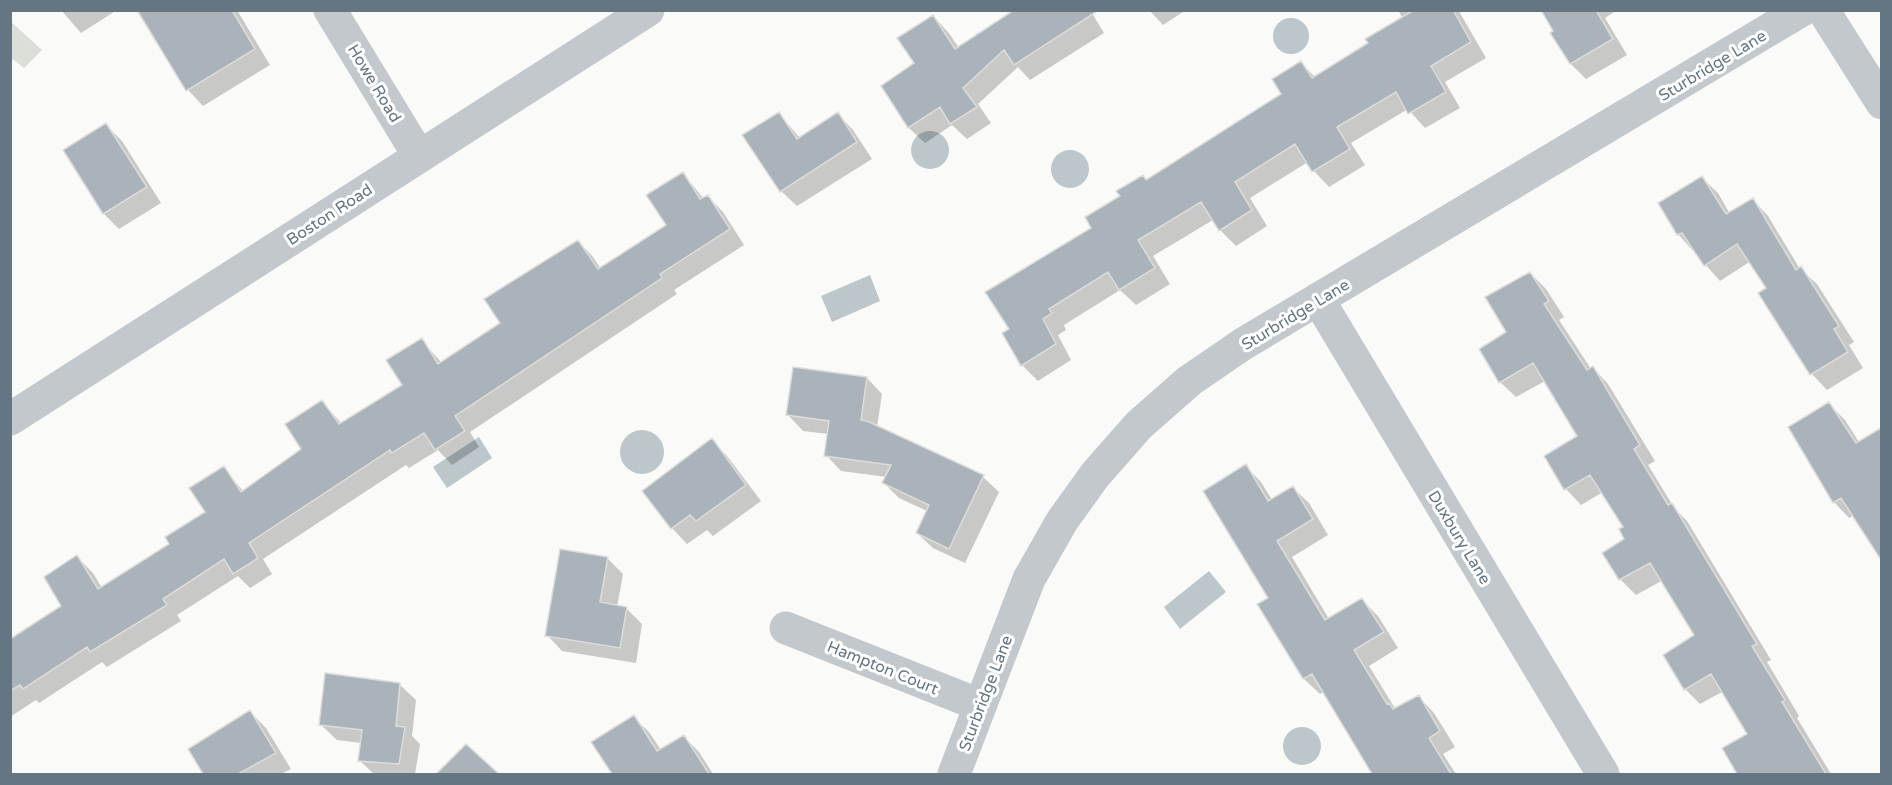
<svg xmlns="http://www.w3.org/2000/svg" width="1892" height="785" viewBox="0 0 1892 785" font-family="'Varela Round',sans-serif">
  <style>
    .green { fill: #dadfd7 }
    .water { fill: #bbc7cb }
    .shadow { fill: #0003 }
    .building { fill: #aab3b9; stroke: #dcdcda; stroke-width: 1.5 }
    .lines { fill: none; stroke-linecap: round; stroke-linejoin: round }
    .minor { stroke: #c3c8cc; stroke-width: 33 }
    .tertiary { stroke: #c3c8cc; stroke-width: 33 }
    .labels { text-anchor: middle; stroke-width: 6; stroke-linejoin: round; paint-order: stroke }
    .street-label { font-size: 16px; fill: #657683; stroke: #fff }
  </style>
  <rect width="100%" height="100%" fill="#fafaf8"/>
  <path class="green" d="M10,21l32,29 -18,18 -13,-10z"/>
  <path class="water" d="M1273 36a18 18 0 1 1 36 0a18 18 0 1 1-36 0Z
    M911 150a19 19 0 1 1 38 0a19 19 0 1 1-38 0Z
    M1051 169a19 19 0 1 1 38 0a19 19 0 1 1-38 0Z
    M870,275l10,26 -48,21 -11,-26z
    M620 452a22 22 0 1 1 44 0a22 22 0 1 1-44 0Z
    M479,437l13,21 -45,30 -14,-21z
    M1209,571l17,21 -46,37 -16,-22z
    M1283 746a19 19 0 1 1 38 0a19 19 0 1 1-38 0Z"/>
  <path class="shadow" d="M61,10h56l-36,23z
    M138,10h99l33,55 -67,41 -15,-16z
    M1090,10l14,23 -74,47 -12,-13 -40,37 13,19 -24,16 -15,-14 -27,18 -16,-15 -26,-42 33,-22 17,-48 15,16 11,16z
    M1149,10h37l-23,15z
    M1398,10h60l2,3 26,45 -41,24 15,26 -35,20 -17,-19 -57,34 14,22 -36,22 -15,-16 -6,-9 -58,36 17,28 -31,20 -16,-16 -7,-10 -60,36 17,28 -34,21 -16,-15 -56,35 2,5 -8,5 13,25 -33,21 -16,-16 -11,-36 82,-101 50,-51 4,4 136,-87 18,-31 14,14 55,-33 33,-25z
    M1543,10h74l-12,8 22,37 -41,24 -15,-15 -19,-31 3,-2z
    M779,114l21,24 38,-24 15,16 19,29 -75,47 -16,-15z
    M106,125l16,16 39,62 -42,26 -15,-15 -39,-64z
    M683,174l21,25 4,-2 15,15 21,33 -70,45 3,4 -207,138 9,15 -27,18 -14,-15 -29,18 -3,-3 -143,94 9,15 -22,14 -12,-12 -61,39 4,6 -74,46 -5,-5 -63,41 -3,-3 -26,17v-77l53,-34 14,-49 16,16 9,15 69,-44 36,-31 16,-45 21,24 59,-43 19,-47 20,22 62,-38 17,-46 21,23 60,-40 76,-82 15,16 8,12 67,-43z
    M1702,178l16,15 12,21 23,-14 15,16 32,53 17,15 37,58 -5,3 14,23 -36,22 -15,-16 -24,-38 -19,-48 -18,-27 -31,20 -42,-47z
    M1530,273l16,16 18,28 -5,3 32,49 2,-1 15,16 47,77 -7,4 27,44 12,12 84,139 -4,2 32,54 -2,2 34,56h-92l-15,-25 25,-15 -27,-42 -22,12 -15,-15 11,-54 -33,-55 -27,15 -16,-16 6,-40 -1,-12 -22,-35 -22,13 -15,-16 -20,-33 33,-20 -34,-55 -29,16 -16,-15 8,-49z
    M867,378l15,16 -5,33 106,50 16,15 -34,71 -32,-15 -16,-15 10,-22 -28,-13 -15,-15 3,-6 -46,-6 -15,-16 2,-21 -25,-3 -15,-16z
    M1829,404l16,16 14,22 23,-13v129l-28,-43 -5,3 -15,-16z
    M712,440l15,16 34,45 -48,35 -6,-6 -20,14 -15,-16z
    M1245,466l16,16 11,18 21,-12 16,15 19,32 -36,22 37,62 33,-19 16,16 20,32 -29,18 27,44 23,-13 15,16 21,34 -12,7 13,20h-78l-10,-10 -44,-72 -4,2 -16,-15 -44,-74 10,-7z
    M607,558l16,16 -6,33 10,2 15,15 -6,39 -74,-12 -15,-16z
    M400,685l16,15 -4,36 8,8 -5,30h-41l-15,-14 2,-17 -24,-3 -16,-15z
    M250,712l16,16 25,41 -10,5h-77l-14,-24z
    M633,717l16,15 12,18 22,-14 16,16 14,22h-100l-20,-32z
    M466,746l30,28h-58z"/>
  <path class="building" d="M137,10h95l23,39 -69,42z
    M1014,10h85l-85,55 -10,-15 -41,38 14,19 -27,17 -10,-17 -32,21 -27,-42 33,-23 -17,-25 36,-23 22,34z
    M1414,10h39l18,32 -40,24 15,26 -38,22 -12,-22 -59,35 13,22 -38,23 -17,-28 -60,38 17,28 -33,21 -18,-29 -63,38 17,28 -36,22 -11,-18 -59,37 3,4 -9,6 13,25 -35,22 -19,-33 7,-4 -24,-37 106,-64 -6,-11 35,-21 -4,-5 27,-16 3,5 135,-86 -9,-15 29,-18 11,17 56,-35 -3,-4z
    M1541,10h55l17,29 -43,25 -20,-31 3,-2z
    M779,112l18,27 41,-27 19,30 -77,50 -38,-57z
    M106,123l41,64 -44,27 -40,-64z
    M683,172l17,27 8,-4 22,34 -70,45 2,4 -207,138 10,15 -30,19 -11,-17 -32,20 -2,-3 -141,93 9,15 -25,16 -9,-15 -61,40 4,6 -77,47 -3,-5 -64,42 -3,-4 -10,6v-52l51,-33 -17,-29 33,-22 21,34 71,-45 -4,-7 40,-25 -16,-24 35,-22 17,26 60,-43 -16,-25 37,-24 17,24 63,-39 -16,-25 36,-22 16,26 62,-41 -16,-24 94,-59 20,29 68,-44 -20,-30z
    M1702,176l24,38 27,-16 43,72 5,-4 38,60 -5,3 14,23 -38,23 -52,-82 8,-5 -29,-44 -33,22 -22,-33 -5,2 -19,-32z
    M1530,272l19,29 -5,3 43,66 6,-4 47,79 -6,4 34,56 4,-2 85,141 -5,2 33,54 -3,2 44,72h-89l-15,-26 25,-14 -36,-60 -27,16 -21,-35 31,-20 -44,-72 -31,17 -17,-27 22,-14 -5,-10 4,-2 -33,-52 -26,15 -20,-34 33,-20 -44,-73 -34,20 -20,-34 27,-17 -21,-35z
    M793,367l74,10 -6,43 6,1 117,54 -35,74 -33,-16 13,-28 -47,-22 9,-18 -67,-9 5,-35 -43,-6z
    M1829,402l27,41 25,-15v132l-40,-62 -8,5 -45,-76z
    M712,438l34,47 -50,36 -6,-6 -19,14 -29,-38z
    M1246,464l22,37 25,-15 20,33 -36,22 48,79 37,-22 22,34 -30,18 33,54 2,-1 4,6 26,-14 21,36 -11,7 22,36h-79l-60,-100 -9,5 -46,-75 11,-6 -65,-107z
    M560,549l48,8 -8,45 27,5 -7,41 -75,-12z
    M325,673l75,10 -4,43 9,1 -6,37 -41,-3 4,-31 -43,-5z
    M250,710l26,43 -38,21h-35l-15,-25z
    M634,715l23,36 27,-16 25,39h-97l-21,-32z
    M466,744l33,30h-63z"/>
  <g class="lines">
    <path class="minor" d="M1318,299l285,475
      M786,628l194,77
      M954,774l75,-195 33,-58 33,-46 44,-50 50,-44 54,-37 559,-334"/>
    <path class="tertiary" d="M330,10l89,146
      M1823,10l59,93
      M10,419l638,-409"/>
  </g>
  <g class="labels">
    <g class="street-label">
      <text transform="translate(1712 65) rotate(-31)" y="6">Sturbridge Lane</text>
      <text transform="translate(375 83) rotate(59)" y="6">Howe Road</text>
      <text transform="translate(329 214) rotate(-33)" y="6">Boston Road</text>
      <text transform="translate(1295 314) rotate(-31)" y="6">Sturbridge Lane</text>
      <text transform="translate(1460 537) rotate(59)" y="6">Duxbury Lane</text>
      <text transform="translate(883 667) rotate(22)" y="6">Hampton Court</text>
      <text transform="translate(985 693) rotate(-69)" y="6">Sturbridge Lane</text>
    </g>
  </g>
  <rect width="1892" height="785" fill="none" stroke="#657683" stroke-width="24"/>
</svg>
